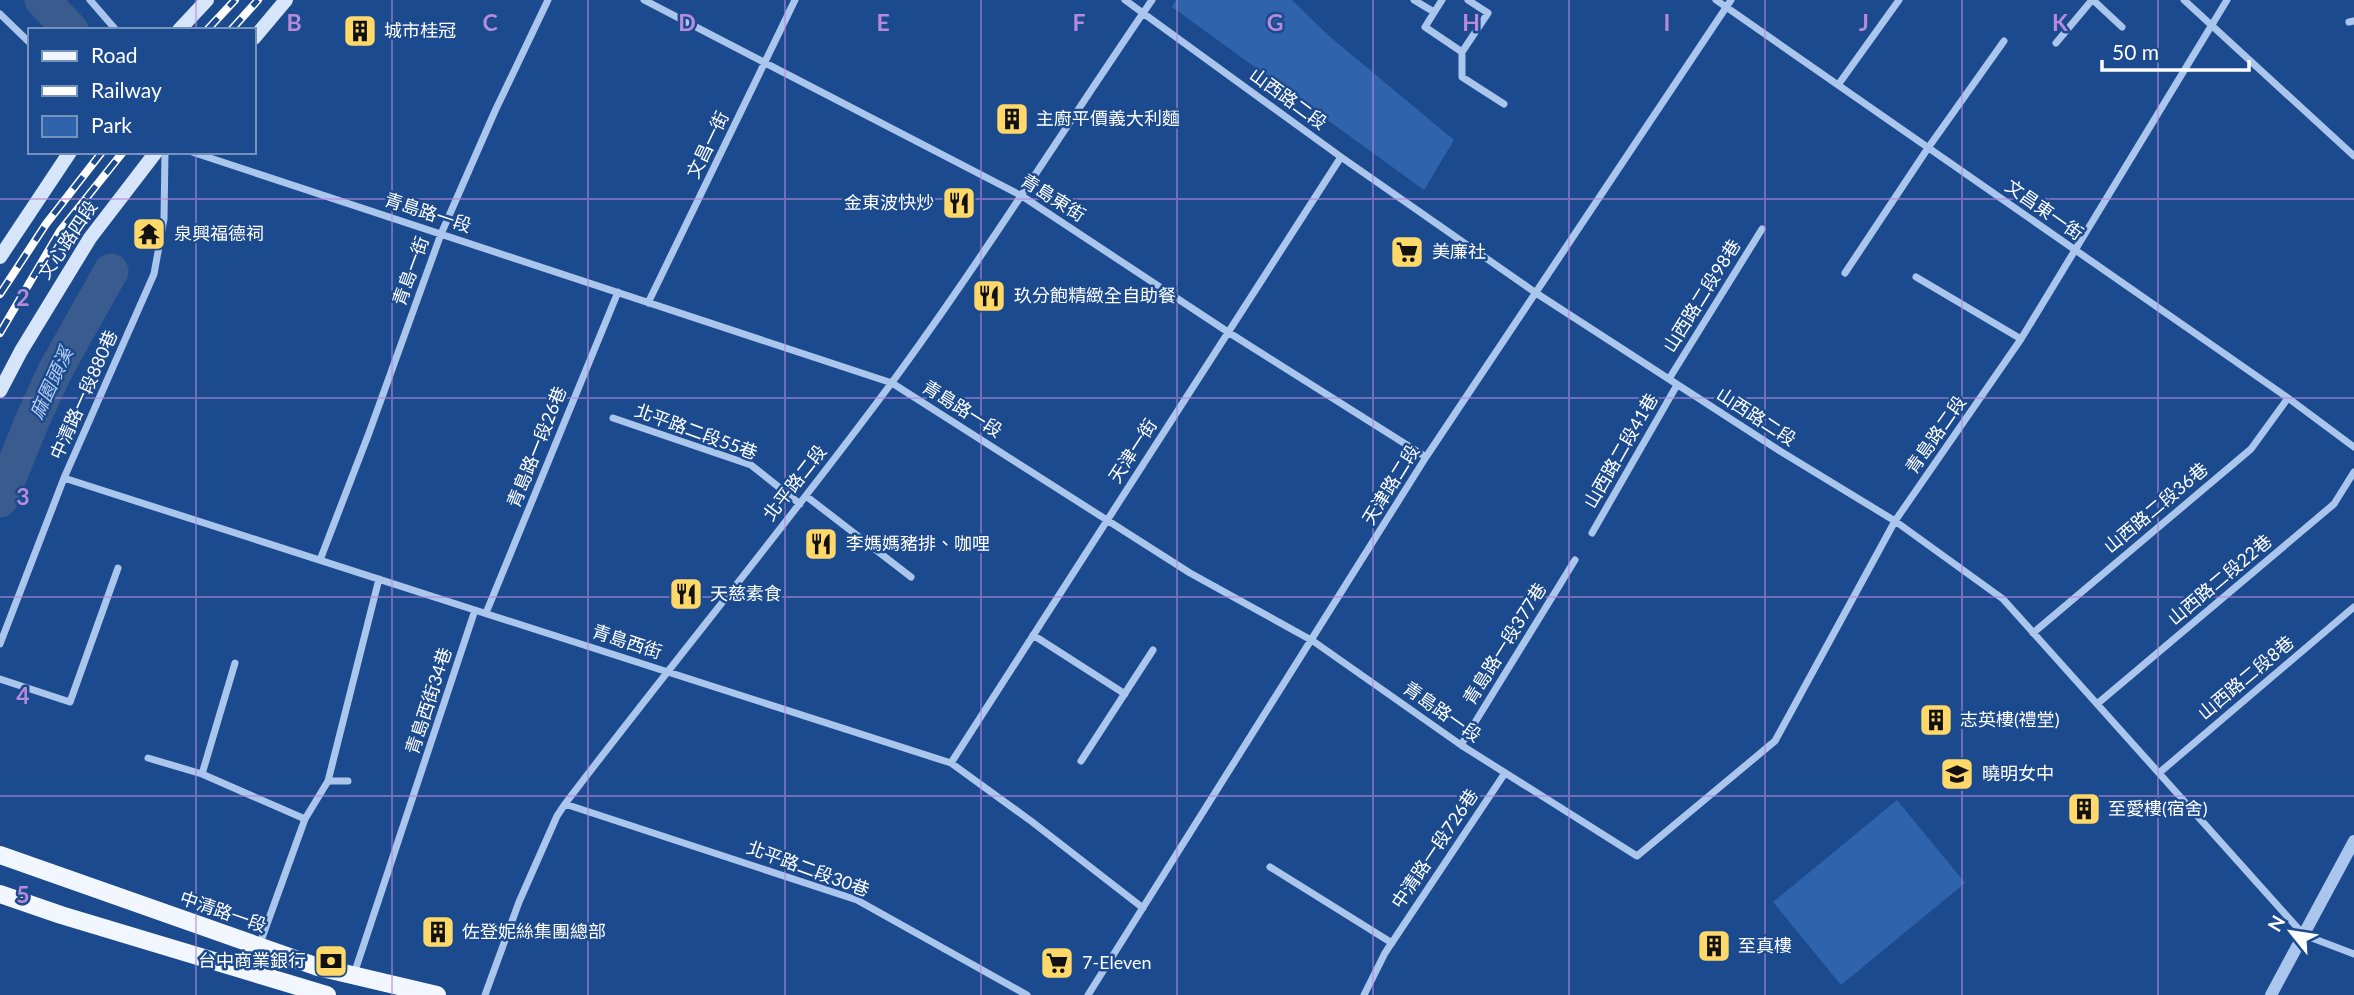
<svg xmlns="http://www.w3.org/2000/svg" width="2354" height="995" viewBox="0 0 2354 995" font-family="Lato,'Noto Sans TC',sans-serif">
  <style>
    .green { fill: #2f63ac }
    .lines { fill: none; stroke-linecap: round; stroke-linejoin: round }
    .river { stroke: #3a5b8d; stroke-width: 35 }
    .minor { stroke: #aac6ed; stroke-width: 7 }
    .tertiary { stroke: #aac6ed; stroke-width: 12 }
    .secondary { stroke: #d7e5fa; stroke-width: 14 }
    .primary { stroke: #f1f6ff; stroke-width: 18 }
    .rail-casing { stroke: #fff; stroke-width: 8 }
    .rail { stroke: #1c4a8e; stroke-width: 5; stroke-dasharray: 16; stroke-linecap: butt }
    .grid { fill: none; stroke: #b68bdc; stroke-width: 2; stroke-opacity: 0.55 }
    .labels { text-anchor: middle; stroke-width: 5; stroke-linejoin: round; paint-order: stroke }
    .poi-label { font-size: 18px; fill: #fff; stroke: #1c4a8e; text-anchor: start }
    .street-label { font-size: 18px; fill: #fff; stroke: #1c4a8e }
    .water-label { font-size: 19px; font-style: italic; fill: #b6d0f4; stroke: #1c4a8e }
    .grid-label { font-size: 23px; text-anchor: middle; font-weight: bold; fill: #b68bdc; stroke: #1c4a8e; stroke-width: 5; stroke-linejoin: round; paint-order: stroke }
  </style>
  <rect width="100%" height="100%" fill="#1c4a8e"/>
  <path class="green" d="M1176,0h116l36,35 126,105 -30,50 -252,-183z
    M1897,800l68,83 -124,102 -68,-83z"/>
  <g class="lines">
    <path class="river" d="M42,0l29,30
      M0,500l33,-81 22,-48 56,-100"/>
    <path class="minor" d="M90,0l26,30
      M644,0l378,196 206,136 198,125
      M1125,0l216,157 195,136 244,158 115,70 108,78 301,336 50,19
      M1414,0l20,12
      M1442,0l-17,27 37,25
      M1468,0l20,13 -26,39v25l42,27
      M1716,0l572,398 66,49
      M2093,0l29,27
      M2184,0l170,156
      M0,14l30,29
      M2349,22l5,-1
      M2056,43l36,-43
      M1838,85l61,-85
      M192,152l700,231 298,190 123,68 148,104 176,111 138,-115 120,-220 126,-182 206,-339
      M1845,273l83,-125 76,-107
      M1916,277l105,62
      M648,303l147,-303
      M1669,379l93,-150
      M613,418l138,47 49,39
      M64,478l887,285 80,58 112,87
      M806,496l105,81
      M1592,533l85,-148
      M320,560l49,-127 72,-199 54,-123 53,-111
      M486,613l132,-321
      M2033,633l218,-184 37,-51
      M1033,635l92,59
      M0,644l64,-166 90,-204 10,-55 1,-67
      M0,679l70,23 48,-134
      M2097,704l237,-200 20,-32
      M1461,745l114,-185
      M148,758l54,16 103,45
      M1081,761l72,-111
      M951,763l390,-606
      M2159,773l195,-166
      M202,774l33,-111
      M328,781l51,-202
      M565,804l292,96 170,95
      M1270,867l122,76
      M259,946l46,-127 23,-38h20
      M354,974l121,-364
      M485,995l34,-93 38,-86 8,-12c107,-141 220,-277 325,-419 92,-125 174,-257 262,-385
      M1088,995l338,-538 305,-457
      M1364,995l21,-42 120,-180"/>
    <path class="tertiary" d="M2271,995l83,-154"/>
    <path class="secondary" d="M179,30l28,-30
      M254,38l32,-38
      M0,257l70,-105
      M0,391l21,-40 69,-113 66,-86"/>
    <path class="primary" d="M0,855l318,112 119,28
      M0,894l61,21 266,80"/>
    <defs>
      <path id="rail" d="M207,30l28,-30
        M231,30l27,-30
        M0,294l46,-70 56,-72
        M0,333l60,-102 63,-79"/>
    </defs>
    <use href="#rail" class="rail-casing"/>
    <use href="#rail" class="rail"/>
  </g>
  <path class="grid" d="M196,0v30M392,0v995M588,0v995M785,0v995M981,0v995M1177,0v995M1373,0v995M1569,0v995M1765,0v995M1962,0v995M2158,0v995M196,152v843M0,199h2354M0,398h2354M0,597h2354M0,796h2354"/>
  <defs>
    <symbol id="building-square" viewBox="-11 -11 22 22"><rect x="-9" y="-9" width="18" height="18" rx="4" fill="#fed868" stroke="#1c4a8e"/><path d="M-4-6H4V6H1V3H-1V6H-4ZM-2.5-4.3h1.7v1.8h-1.7ZM.8-4.3h1.7v1.8H.8ZM-2.5-1h1.7V.8h-1.7ZM.8-1h1.7V.8H.8Z" fill="#111"/></symbol>
    <symbol id="restaurant-square" viewBox="-11 -11 22 22"><rect x="-9" y="-9" width="18" height="18" rx="4" fill="#fed868" stroke="#1c4a8e"/><path d="M-5-6h1v4h1v-4h1v4h1v-4h1v5L-1.5 .5V6h-2V.5L-5-1ZM5-6V6H3V1.5H1.5Q1.5-4 5-6Z" fill="#111"/></symbol>
    <symbol id="temple-square" viewBox="-11 -11 22 22"><rect x="-9" y="-9" width="18" height="18" rx="4" fill="#fed868" stroke="#1c4a8e"/><path d="M0-6L5-2H3V0L6.5 2.5H4V6H1.5V3h-3V6H-4V2.5H-6.5L-3 0V-2H-5Z" fill="#111"/></symbol>
    <symbol id="supermarket-square" viewBox="-11 -11 22 22"><rect x="-9" y="-9" width="18" height="18" rx="4" fill="#fed868" stroke="#1c4a8e"/><path d="M-6-5.5h2.5l.6 2H6L4.5 2H-2.5L-4.4-4H-6ZM-1.5 3.2a1.3 1.3 0 1 0 .1 0ZM3 3.2a1.3 1.3 0 1 0 .1 0Z" fill="#111"/></symbol>
    <symbol id="school-square" viewBox="-11 -11 22 22"><rect x="-9" y="-9" width="18" height="18" rx="4" fill="#fed868" stroke="#1c4a8e"/><path d="M0-5L7-2L0 1L-7-2ZM-4 1L0 2.5L4 1V4Q0 6-4 4Z" fill="#111"/></symbol>
    <symbol id="bank-square" viewBox="-11 -11 22 22"><rect x="-9" y="-9" width="18" height="18" rx="4" fill="#fed868" stroke="#1c4a8e"/><path d="M-6-4H6V4H-6ZM0-2.3a2.3 2.3 0 1 0 0 4.6a2.3 2.3 0 1 0 0-4.6Z" fill="#111"/></symbol>
  </defs>
  <g fill-rule="evenodd">
    <use href="#building-square" x="341" y="12" width="38" height="38"/>
    <use href="#building-square" x="993" y="100" width="38" height="38"/>
    <use href="#restaurant-square" x="940" y="184" width="38" height="38"/>
    <use href="#temple-square" x="130" y="215" width="38" height="38"/>
    <use href="#supermarket-square" x="1388" y="233" width="38" height="38"/>
    <use href="#restaurant-square" x="970" y="277" width="38" height="38"/>
    <use href="#restaurant-square" x="802" y="525" width="38" height="38"/>
    <use href="#restaurant-square" x="667" y="575" width="38" height="38"/>
    <use href="#building-square" x="1917" y="701" width="38" height="38"/>
    <use href="#school-square" x="1938" y="755" width="38" height="38"/>
    <use href="#building-square" x="2065" y="790" width="38" height="38"/>
    <use href="#building-square" x="419" y="913" width="38" height="38"/>
    <use href="#building-square" x="1695" y="927" width="38" height="38"/>
    <use href="#bank-square" x="312" y="942" width="38" height="38"/>
    <use href="#supermarket-square" x="1038" y="944" width="38" height="38"/>
  </g>
  <g class="labels">
    <g class="poi-label">
      <text x="384" y="37">城市桂冠</text>
      <text x="1036" y="125">主廚平價義大利麵</text>
      <text x="934" y="209" text-anchor="end">金東波快炒</text>
      <text x="174" y="240">泉興福德祠</text>
      <text x="1432" y="258">美廉社</text>
      <text x="1014" y="302">玖分飽精緻全自助餐</text>
      <text x="846" y="550">李媽媽豬排、咖哩</text>
      <text x="710" y="600">天慈素食</text>
      <text x="1960" y="726">志英樓(禮堂)</text>
      <text x="1982" y="780">曉明女中</text>
      <text x="2108" y="815">至愛樓(宿舍)</text>
      <text x="462" y="938">佐登妮絲集團總部</text>
      <text x="1738" y="952">至真樓</text>
      <text x="306" y="967" text-anchor="end">台中商業銀行</text>
      <text x="1082" y="969">7-Eleven</text>
    </g>
    <g class="street-label">
      <text transform="translate(1288 99) rotate(36)" y="6">山西路二段</text>
      <text transform="translate(708 145) rotate(-64)" y="6">文昌一街</text>
      <text transform="translate(1053 198) rotate(32)" y="6">青島東街</text>
      <text transform="translate(2044 210) rotate(35)" y="6">文昌東一街</text>
      <text transform="translate(428 213) rotate(18)" y="6">青島路一段</text>
      <text transform="translate(68 240) rotate(-56)" y="6">文心路四段</text>
      <text transform="translate(411 271) rotate(-70)" y="6">青島一街</text>
      <text transform="translate(1702 296) rotate(-58)" y="6">山西路二段98巷</text>
      <text transform="translate(84 395) rotate(-66)" y="6">中清路一段880巷</text>
      <text transform="translate(962 409) rotate(32)" y="6">青島路一段</text>
      <text transform="translate(1756 417) rotate(33)" y="6">山西路二段</text>
      <text transform="translate(696 432) rotate(20)" y="6">北平路二段55巷</text>
      <text transform="translate(1936 435) rotate(-55)" y="6">青島路二段</text>
      <text transform="translate(537 447) rotate(-68)" y="6">青島路一段26巷</text>
      <text transform="translate(1133 451) rotate(-57)" y="6">天津一街</text>
      <text transform="translate(1621 451) rotate(-60)" y="6">山西路二段41巷</text>
      <text transform="translate(795 483) rotate(-52)" y="6">北平路二段</text>
      <text transform="translate(1391 485) rotate(-58)" y="6">天津路二段</text>
      <text transform="translate(2156 508) rotate(-40)" y="6">山西路二段36巷</text>
      <text transform="translate(2220 580) rotate(-40)" y="6">山西路二段22巷</text>
      <text transform="translate(627 642) rotate(18)" y="6">青島西街</text>
      <text transform="translate(1505 644) rotate(-58)" y="6">青島路一段377巷</text>
      <text transform="translate(2246 678) rotate(-40)" y="6">山西路二段8巷</text>
      <text transform="translate(429 701) rotate(-72)" y="6">青島西街34巷</text>
      <text transform="translate(1442 712) rotate(35)" y="6">青島路一段</text>
      <text transform="translate(1435 849) rotate(-56)" y="6">中清路一段726巷</text>
      <text transform="translate(808 869) rotate(20)" y="6">北平路二段30巷</text>
      <text transform="translate(223 912) rotate(19)" y="6">中清路一段</text>
    </g>
    <g class="water-label">
      <text transform="translate(51 383) rotate(-65)" y="7">麻園頭溪</text>
    </g>
  </g>
  <g class="grid-label">
    <text x="294" y="31">B</text>
    <text x="490" y="31">C</text>
    <text x="687" y="31">D</text>
    <text x="883" y="31">E</text>
    <text x="1079" y="31">F</text>
    <text x="1275" y="31">G</text>
    <text x="1471" y="31">H</text>
    <text x="1667" y="31">I</text>
    <text x="1864" y="31">J</text>
    <text x="2060" y="31">K</text>
    <text x="23" y="306">2</text>
    <text x="23" y="505">3</text>
    <text x="23" y="704">4</text>
    <text x="23" y="903">5</text>
  </g>
  <rect x="28" y="28" width="228" height="126" fill="#1c4a8e" stroke="#7792bb" stroke-width="2"/>
  <rect x="42" y="51" width="35" height="10" fill="#f1f6ff" stroke="#7792bb" stroke-width="2"/>
  <text x="91" y="63" font-size="21" fill="#ffffff">Road</text>
  <rect x="42" y="86" width="35" height="10" fill="#ffffff" stroke="#7792bb" stroke-width="2"/>
  <text x="91" y="98" font-size="21" fill="#ffffff">Railway</text>
  <rect x="42" y="116" width="35" height="21" fill="#2f63ac" stroke="#7792bb" stroke-width="2"/>
  <text x="91" y="133" font-size="21" fill="#ffffff">Park</text>
  <g transform="translate(2291 932) rotate(300)" stroke="#1c4a8e" stroke-width="5" paint-order="stroke">
  <path d="M0-5L12 26L0 18L-12 26Z" fill="#ffffff"/>
  <text y="-10" font-size="19" font-weight="bold" text-anchor="middle" fill="#ffffff">N</text>
  </g>
  <path d="M2102 60v10h147v-10" fill="none" stroke="#ffffff" stroke-width="3.5"/>
  <text x="2112" y="60" font-size="21" fill="#ffffff" stroke="#1c4a8e" stroke-width="5" paint-order="stroke">50 m</text>
</svg>
